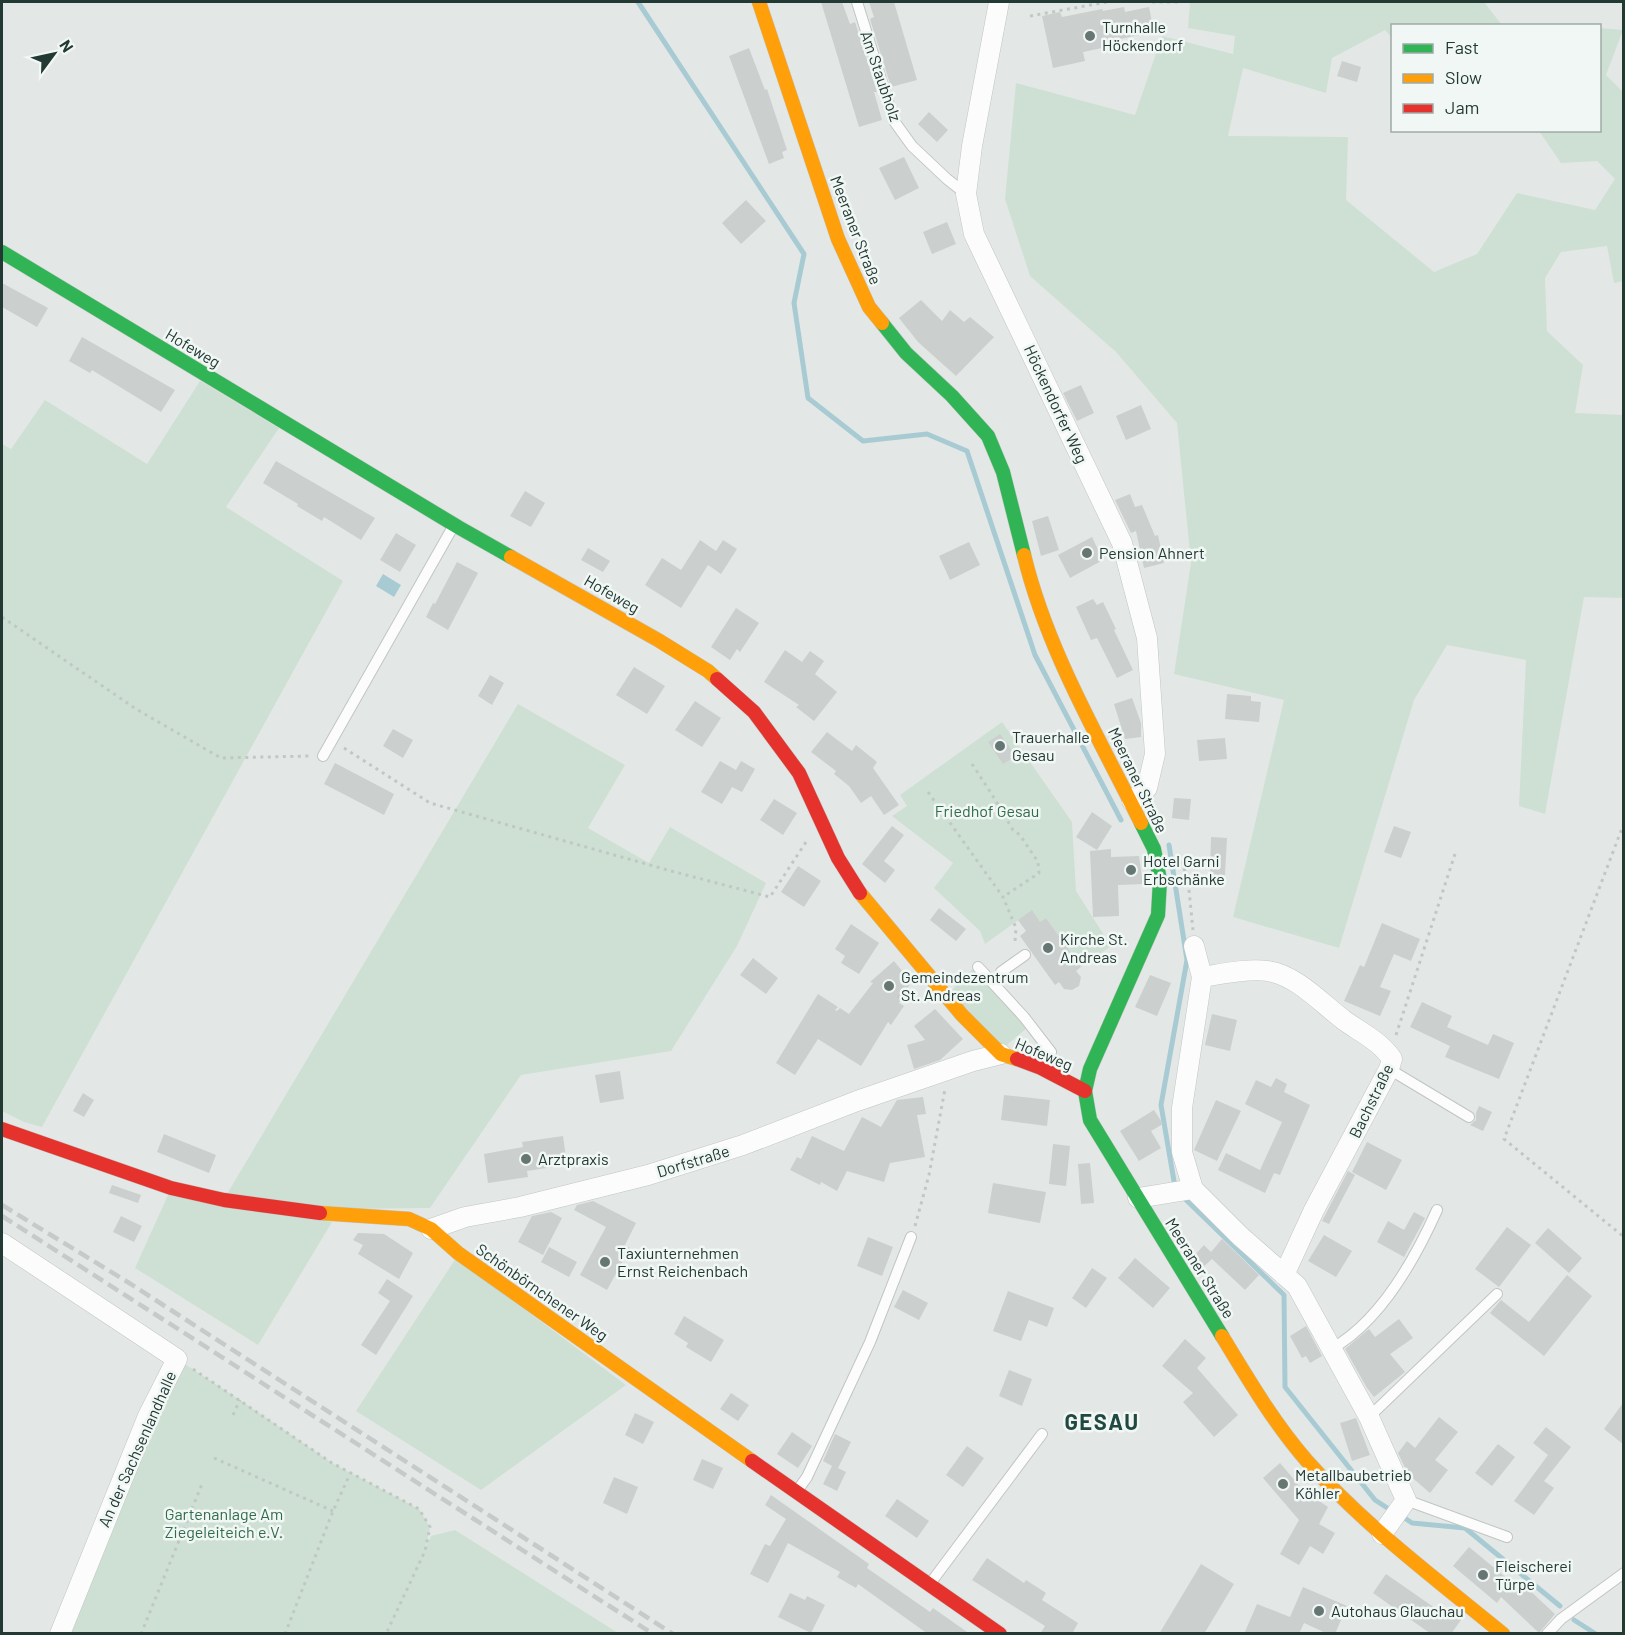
<svg xmlns="http://www.w3.org/2000/svg" width="1625" height="1635" viewBox="0 0 1625 1635" font-family="Barlow,sans-serif">
  <style>
    .green { fill: #cee0d4 }
    .water { fill: #a8cbd3 }
    .lines { fill: none; stroke-linecap: round; stroke-linejoin: round }
    .stream { stroke: #a8cbd3; stroke-width: 5 }
    .building { fill: #cbcfce }
    .lane-casing { stroke: #c0c5c3; stroke-width: 12 }
    .street-casing { stroke: #c0c5c3; stroke-width: 21 }
    .fast-casing { stroke: #c0c6c3; stroke-width: 15 }
    .slow-casing { stroke: #c0c6c3; stroke-width: 15 }
    .jam-casing { stroke: #c0c6c3; stroke-width: 15 }
    .path { stroke: #c0c8c5; stroke-width: 3; stroke-dasharray: 3 4.5; stroke-linecap: butt }
    .lane { stroke: #fbfcfb; stroke-width: 10 }
    .street { stroke: #fbfcfb; stroke-width: 20 }
    .fast { stroke: #30b455; stroke-width: 14 }
    .slow { stroke: #ff9f0a; stroke-width: 14 }
    .jam { stroke: #e5322d; stroke-width: 14 }
    .rail { stroke: #c6cac9; stroke-width: 4.5; stroke-dasharray: 12 6; stroke-linecap: butt }
    .poi-dot { fill: #667672; stroke: #f1f7f4; stroke-width: 2 }
    .labels { text-anchor: middle; stroke-width: 5; stroke-linejoin: round; paint-order: stroke }
    .poi-label { font-size: 16px; fill: #233934; stroke: #f1f7f4; text-anchor: start }
    .street-label { font-size: 16px; fill: #233934; stroke: #f1f7f4 }
    .park-label { font-size: 16px; fill: #316c4b; stroke: #f1f7f4 }
    .district-label { font-size: 22px; font-weight: bold; letter-spacing: 1.5px; fill: #214941; stroke: #f1f7f4 }
  </style>
  <rect width="100%" height="100%" fill="#e3e8e6"/>
  <path class="green" d="M1190,2h294l18,23 -110,1v12l-7,-8 -53,28 -6,35 -83,-25 -15,68 120,1 -2,63 88,72 43,-18 40,-61 78,17 20,-31 -18,-18 -36,2 -22,-32 61,-1v-102l23,2 -17,45 17,17v189l-9,2 -7,-37 -46,6 -16,26 2,53 36,34 -8,48 48,2v183l-39,-1 -39,217 -26,-8 7,-146 -79,-15 -33,55 -75,248 -106,-31 51,-217 -110,-26 17,-111 -14,-140 -61,-71 -86,-76 -25,-77 11,-116 119,32 27,-79 71,18 2,-18 -47,-8z
    M200,381l79,47 -53,79 117,74 -301,546 -18,-5 -22,-11v-667l9,5 34,-49 102,64z
    M518,704l107,61 -37,63 61,35 21,-36 96,56 -29,63 -66,105 -150,24 -91,133 -90,1 -113,-15z
    M1002,722l70,100 4,69 35,55 -30,21 -35,-49 -6,4 -9,-11 -46,33 -5,-13 -46,-43 19,-25 -61,-47 15,-10 -7,-11z
    M973,969l54,59 -25,21 -51,-58z
    M168,1195l164,27 -74,123 -123,-77z
    M456,1258l170,127 -145,105 -125,-79z
    M177,1359l63,41 92,63 87,46 11,18 -4,20 5,-11 24,-6 163,103 -558,1z"/>
  <path class="water" d="M383,574l18,11 -7,12 -18,-11z"/>
  <g class="lines">
    <path class="stream" d="M638,2l166,252 -10,49 14,95 55,43 64,-7 40,17 68,204 86,165
      M1169,845l18,115 -26,145 14,82
      M1182,1196l102,99 1,92 90,113 17,11
      M1400,1515l12,8 53,5 95,78
      M1574,1620l22,14"/>
  </g>
  <path class="building" d="M821,2h21l8,22 5,-2 22,70h-3l8,28 -23,7z
    M869,2h25l23,78 -26,7 -21,-68 4,-2z
    M1124,7l1,5 24,-5 5,25 -39,8 1,5 -33,7 2,9 -32,7 -11,-52 18,-4 2,5 40,-8 1,2z
    M749,48l16,42 2,-1 20,61 -5,2 2,6 -15,6 -40,-108z
    M1342,61l19,6 -4,15 -20,-6z
    M929,112l19,18 -11,12 -19,-18z
    M904,157l15,31 -24,12 -16,-32z
    M746,200l20,21 -25,23 -19,-21z
    M947,222l9,22 -24,10 -9,-22z
    M2,283l46,25 -11,19 -35,-20z
    M921,300l21,21 8,-11 14,12 6,-5 24,20 -38,39 -38,-34 -19,-24z
    M82,337l93,53 -14,22 -69,-42 -2,3 -21,-12z
    M1081,385l13,28 -17,8 -14,-28z
    M1141,405l10,24 -25,11 -10,-24z
    M276,461l99,57 -14,22 -37,-23 -2,4 -25,-15 1,-2 -35,-21z
    M525,491l20,12 -14,24 -21,-11z
    M1130,494l5,13 7,-2 13,31 3,-1 6,28 -20,5 -8,-37 -5,2 -16,-33z
    M1048,516l11,34 -18,6 -9,-35z
    M396,533l20,12 -16,27 -20,-12z
    M1092,537l11,23 -33,18 -12,-23z
    M700,540l16,11 7,-11 14,9 -16,25 -13,-9 -27,43 -36,-23 17,-27 19,12z
    M969,542l11,23 -30,15 -11,-24z
    M588,548l22,13 -7,11 -22,-12z
    M457,562l21,11 -30,57 -22,-13 7,-14 2,1z
    M1093,599l4,6 6,-3 13,27 -2,1 19,40 -16,8 -20,-40 -6,2 -15,-33z
    M736,608l23,15 -19,29 -3,-3 -7,11 -19,-13z
    M785,650l17,12 8,-11 14,10 -9,13 22,18 -23,29 -18,-14 3,-2 -35,-23z
    M634,667l31,19 -18,28 -31,-19z
    M490,675l14,8 -12,22 -14,-9z
    M1227,694l24,2v5l10,1 -2,20 -34,-3z
    M1132,698l9,25v14l-16,2 -11,-35z
    M695,701l26,17 -19,29 -27,-17z
    M393,729l20,11 -10,18 -20,-12z
    M827,732l25,19 4,-6 21,17 -4,6 26,37 -15,10 -13,-19 -10,7 -12,-17 -15,-12 2,-3 -25,-19z
    M1000,734l16,22 -13,8 -15,-22z
    M1225,738l2,21 -28,2 -2,-21z
    M720,761l16,9 5,-9 14,8 -13,23 -10,-5 -10,17 -21,-12z
    M335,763l59,31 -10,21 -60,-31z
    M1174,798l17,1 -2,21 -17,-2z
    M774,799l23,14 -14,22 -23,-15z
    M1092,812l20,14 -15,24 -21,-13z
    M892,826l12,9 -20,26 11,9 -10,13 -23,-19z
    M1394,826l17,6 -10,26 -17,-6z
    M1211,837l16,1 -2,37h-15z
    M1111,849v8l28,-1 4,28 -25,1 1,31 -26,1 -3,-66z
    M798,866l23,15 -17,26 -23,-15z
    M939,908l27,21 -10,12 -26,-21z
    M1032,910l8,12 6,-4 35,49 -5,4 5,6 -2,9 -7,4 -8,-1 -5,-7 -4,3 -35,-49 6,-5 -8,-11z
    M1382,923l38,16 -9,22 -17,-7 -14,33 11,4 -11,25 -36,-15 16,-36 4,2z
    M851,924l28,19 -20,31 -18,-11 4,-7 -10,-7z
    M753,958l25,20 -12,16 -26,-19z
    M894,961l17,21 -12,21 5,3 -13,19 -3,-3 -27,44 -43,-27 -23,36 -19,-12 42,-69 20,13 -3,3 2,1 3,-3 9,6 24,-31 -3,-1z
    M1150,975l21,8 -14,33 -22,-9z
    M1422,1002l30,14 -5,11 41,18 5,-11 21,9 -15,36 -54,-22 5,-11 -40,-19z
    M935,1009l28,30 -23,21 -26,9 -7,-24 18,-5 -11,-14z
    M1212,1014l25,6 -7,31 -25,-6z
    M620,1071l4,28 -24,4 -5,-28z
    M1276,1078l11,6 -3,8 26,13 -30,70 -6,-2 -9,20 -47,-23 8,-17 34,17 22,-48 -37,-18 11,-24 15,7z
    M83,1093l11,7 -10,17 -11,-6z
    M1004,1095l46,5 -3,26 -46,-6z
    M923,1097l3,17 -9,1 8,42 -35,6 -6,19 -37,-11 -10,20 -16,-9 -1,3 -30,-15 7,-13 4,2 11,-23 32,15 18,-34 19,10 16,-27z
    M1216,1100l25,11 -24,50 -23,-11z
    M1479,1106l13,6 -9,19 -13,-6 6,-5v-7z
    M1154,1110l9,14 -12,7 10,17 -22,13 -19,-30z
    M164,1134l52,21 -7,18 -52,-21z
    M563,1136l4,29 -40,6 1,6 -40,6 -4,-29 39,-7 -1,-5z
    M1367,1142l35,18 -16,30 -34,-18z
    M1053,1144l17,2 -4,40 -17,-2z
    M1090,1163l4,40 -13,1 -3,-40z
    M1348,1171l7,4 -26,49 -7,-3z
    M993,1183l53,9 -6,31 -52,-10z
    M112,1185l29,10 -3,8 -29,-10z
    M593,1201l43,22 -11,22 5,3 -23,42 -27,-15 26,-48 -32,-17 3,-5z
    M551,1212l11,6 -19,37 -25,-13 14,-26z
    M1414,1212l11,6 -21,39 -27,-15 11,-21 16,9z
    M121,1216l21,10 -8,16 -21,-10z
    M1507,1227l24,18 -32,42 -24,-18z
    M1548,1228l34,30 -13,15 -34,-30z
    M358,1233l26,1 29,19 -14,26 -41,-25 5,-9 -10,-5z
    M1324,1235l28,16 -16,26 -28,-16z
    M868,1237l25,10 -11,29 -25,-10z
    M1222,1239l37,36 -14,15 -33,-31 -11,10 -8,-12 11,-12 7,7z
    M549,1247l28,15 -8,15 -28,-15z
    M1135,1258l35,30 -17,20 -35,-30z
    M1092,1268l15,10 -21,30 -14,-10z
    M1567,1275l25,21 -48,60 -54,-43 11,-13 28,22z
    M387,1279l26,17 -37,59 -15,-10 29,-44 -12,-8z
    M903,1290l25,13 -9,17 -25,-13z
    M1008,1291l46,17 -7,19 -18,-7 -8,21 -28,-10z
    M684,1316l40,24 -13,22 -25,-15 2,-4 -14,-9z
    M1399,1319l14,19 -23,16 15,18 -31,25 -7,-9 -22,-39 24,-20 6,8z
    M1306,1326l16,30 -12,7 -4,-7 -4,2 -12,-22z
    M1185,1339l21,19 -9,10 41,47 -24,22 -31,-35 10,-9 -31,-27z
    M1009,1370l23,9 -10,27 -23,-10z
    M731,1393l18,12 -11,16 -18,-12z
    M1623,1403v41l-19,-15z
    M635,1413l19,9 -11,22 -18,-9z
    M1439,1417l19,15 -23,28 13,10 -18,23 -22,-19 -10,-21 9,-12 8,7z
    M1356,1418l14,37 -18,6 -12,-38z
    M1546,1427l25,20 -27,34 10,7 -20,27 -20,-14 34,-46 -15,-12z
    M792,1432l20,14 -14,22 -21,-14z
    M835,1434l16,8 -13,26 8,4 -9,19 -14,-7 9,-18 -9,-5z
    M1498,1444l17,13 -23,29 -17,-13z
    M967,1446l17,12 -21,29 -17,-12z
    M702,1459l21,9 -10,21 -20,-9z
    M1280,1463l23,27 25,17 -9,17 16,9 -12,21 -13,-8 -11,19 -19,-11 19,-34 -36,-42z
    M614,1477l24,10 -11,27 -24,-11z
    M771,1495l98,69 -2,4 63,44 3,-4 37,26h-42l-70,-50 -2,4 -19,-11 3,-5 -52,-29 -20,40 -18,-9 15,-30 5,2 16,-27 -21,-14z
    M897,1499l32,22 -12,17 -32,-22z
    M1469,1547l52,43 4,-4 30,28 -16,19 -38,-36 -4,6 -44,-37z
    M987,1558l37,25 2,-3 20,13 -4,7 36,23 -6,11h-32l5,-8 -73,-46z
    M1201,1564l33,20 -30,50h-45z
    M1386,1574l59,41 4,-5 12,10 -10,14h-20l-58,-41z
    M1303,1587l44,19 -12,28h-7l-24,-11 -5,11h-55l13,-30 33,13z
    M790,1593l15,7 2,-4 18,9 -14,28 -33,-16z"/>
  <g class="lines">
    <defs>
      <path id="lane" d="M857,2l37,119 18,25 35,33 19,15
        M323,756l131,-231
        M978,967l46,50 27,35 -10,16
        M1001,972l24,-17
        M1389,1069l80,48
        M1331,1349c49,-27 84,-90 106,-139
        M1369,1417l128,-123
        M797,1491l10,-14 63,-135 41,-105
        M1406,1500l101,37
        M929,1585l113,-151
        M1547,1634l14,-15 63,-46"/>
      <path id="street" d="M999,2l-27,144 -6,48 8,40 148,309 25,95 8,116 -8,34 -15,13
        M1194,946l8,31 -20,131v44l11,37 47,47 57,50 72,131 37,83 -24,34
        M1202,977c19,-3 47,-9 65,-6 30,4 55,33 78,50 17,12 36,21 47,38l-3,10 -75,141 -30,65
        M1138,1198l55,-9
        M431,1229l34,-12 55,-10 128,-32 95,-30 114,-44 116,-40 28,-7
        M2,1243l175,116 -29,57 -88,218"/>
      <path id="fast" d="M2,252l456,275 53,30
        M882,323l24,30 46,43 36,40 15,36 21,83
        M1141,823l13,26 6,31 -2,35 -68,154 -5,22 5,29 132,216"/>
      <path id="slow" d="M759,2l79,237 31,68 13,16
        M1024,555c23,95 74,181 117,268
        M511,557l147,83 50,31 9,8
        M860,893l102,122 39,39 16,5
        M320,1213l89,6 22,10 27,24 294,208
        M1222,1336c26,43 52,87 85,125 58,65 129,118 196,173"/>
      <path id="jam" d="M717,679l37,33 45,61 39,85 22,35
        M1017,1059l24,9 44,23
        M2,1129l169,59 53,12 96,13
        M752,1461l248,173"/>
    </defs>
    <use href="#lane" class="lane-casing"/>
    <use href="#street" class="street-casing"/>
    <use href="#fast" class="fast-casing"/>
    <use href="#slow" class="slow-casing"/>
    <use href="#jam" class="jam-casing"/>
    <path class="path" d="M1152,2h29
      M1030,16l77,-14
      M2,617l134,92 85,49 89,-2
      M344,748l86,55 241,68 99,26 36,-55
      M972,764l19,29 22,37 7,5 18,27 1,11 -36,24
      M928,792l75,105 13,31 -1,13
      M1624,823l-120,316 120,98
      M1179,854l9,26 5,50
      M898,996l10,7
      M1396,1035l59,-181
      M915,1226l14,-51 16,-86
      M193,1369l139,94 87,46 11,18 -5,24 -39,83
      M233,1415l7,-15
      M214,1458l119,53
      M141,1634l61,-150
      M285,1634l48,-123 17,-37"/>
    <use href="#lane" class="lane"/>
    <use href="#street" class="street"/>
    <use href="#fast" class="fast"/>
    <use href="#slow" class="slow"/>
    <use href="#jam" class="jam"/>
    <path class="rail" d="M2,1205l124,76 547,353
      M2,1216l651,418"/>
  </g>
  <g class="poi-dot">
    <circle cx="1090" cy="36" r="6"/>
    <circle cx="1087" cy="553" r="6"/>
    <circle cx="1000" cy="746" r="6"/>
    <circle cx="1131" cy="870" r="6"/>
    <circle cx="1048" cy="948" r="6"/>
    <circle cx="889" cy="986" r="6"/>
    <circle cx="526" cy="1159" r="6"/>
    <circle cx="605" cy="1262" r="6"/>
    <circle cx="1283" cy="1484" r="6"/>
    <circle cx="1483" cy="1575" r="6"/>
    <circle cx="1319" cy="1611" r="6"/>
  </g>
  <g class="labels">
    <g class="poi-label">
      <text x="1102" y="33">Turnhalle<tspan x="1102" dy="18">Höckendorf</tspan></text>
      <text x="1099" y="559">Pension Ahnert</text>
      <text x="1012" y="743">Trauerhalle<tspan x="1012" dy="18">Gesau</tspan></text>
      <text x="1143" y="867">Hotel Garni<tspan x="1143" dy="18">Erbschänke</tspan></text>
      <text x="1060" y="945">Kirche St.<tspan x="1060" dy="18">Andreas</tspan></text>
      <text x="901" y="983">Gemeindezentrum<tspan x="901" dy="18">St. Andreas</tspan></text>
      <text x="538" y="1165">Arztpraxis</text>
      <text x="617" y="1259">Taxiunternehmen<tspan x="617" dy="18">Ernst Reichenbach</tspan></text>
      <text x="1295" y="1481">Metallbaubetrieb<tspan x="1295" dy="18">Köhler</tspan></text>
      <text x="1495" y="1572">Fleischerei<tspan x="1495" dy="18">Türpe</tspan></text>
      <text x="1331" y="1617">Autohaus Glauchau</text>
    </g>
    <g class="street-label">
      <text transform="translate(881 76) rotate(71)" y="6">Am Staubholz</text>
      <text transform="translate(856 230) rotate(69)" y="6">Meeraner Straße</text>
      <text transform="translate(193 348) rotate(31)" y="6">Hofeweg</text>
      <text transform="translate(1056 404) rotate(65)" y="6">Höckendorfer Weg</text>
      <text transform="translate(612 594) rotate(30)" y="6">Hofeweg</text>
      <text transform="translate(1138 780) rotate(64)" y="6">Meeraner Straße</text>
      <text transform="translate(1044 1054) rotate(23)" y="6">Hofeweg</text>
      <text transform="translate(1371 1101) rotate(-64)" y="6">Bachstraße</text>
      <text transform="translate(693 1161) rotate(-17)" y="6">Dorfstraße</text>
      <text transform="translate(1200 1268) rotate(58)" y="6">Meeraner Straße</text>
      <text transform="translate(542 1292) rotate(35)" y="6">Schönbörnchener Weg</text>
      <text transform="translate(137 1449) rotate(-66)" y="6">An der Sachsenlandhalle</text>
    </g>
    <g class="park-label">
      <text x="987" y="817">Friedhof Gesau</text>
      <text x="224" y="1520">Gartenanlage Am<tspan x="224" dy="18">Ziegeleiteich e.V.</tspan></text>
    </g>
    <g class="district-label">
      <text x="1102" y="1430">GESAU</text>
    </g>
  </g>
  <rect width="1625" height="1635" fill="none" stroke="#233934" stroke-width="6"/>
  <rect x="1391" y="24" width="210" height="108" fill="#f1f7f4" stroke="#9faba7" stroke-width="1.5"/>
  <rect x="1403" y="44" width="30" height="9" fill="#30b455" stroke="#9faba7" stroke-width="1.5"/>
  <text x="1445" y="54" font-size="18" fill="#233934">Fast</text>
  <rect x="1403" y="74" width="30" height="9" fill="#ff9f0a" stroke="#9faba7" stroke-width="1.5"/>
  <text x="1445" y="84" font-size="18" fill="#233934">Slow</text>
  <rect x="1403" y="104" width="30" height="9" fill="#e5322d" stroke="#9faba7" stroke-width="1.5"/>
  <text x="1445" y="114" font-size="18" fill="#233934">Jam</text>
  <g transform="translate(54 54) rotate(57)" stroke="#f1f7f4" stroke-width="4.5" paint-order="stroke">
  <path d="M0-4.5L10 22L0 15L-10 22Z" fill="#233934"/>
  <text y="-9" font-size="16" font-weight="bold" text-anchor="middle" fill="#233934">N</text>
  </g>
</svg>
